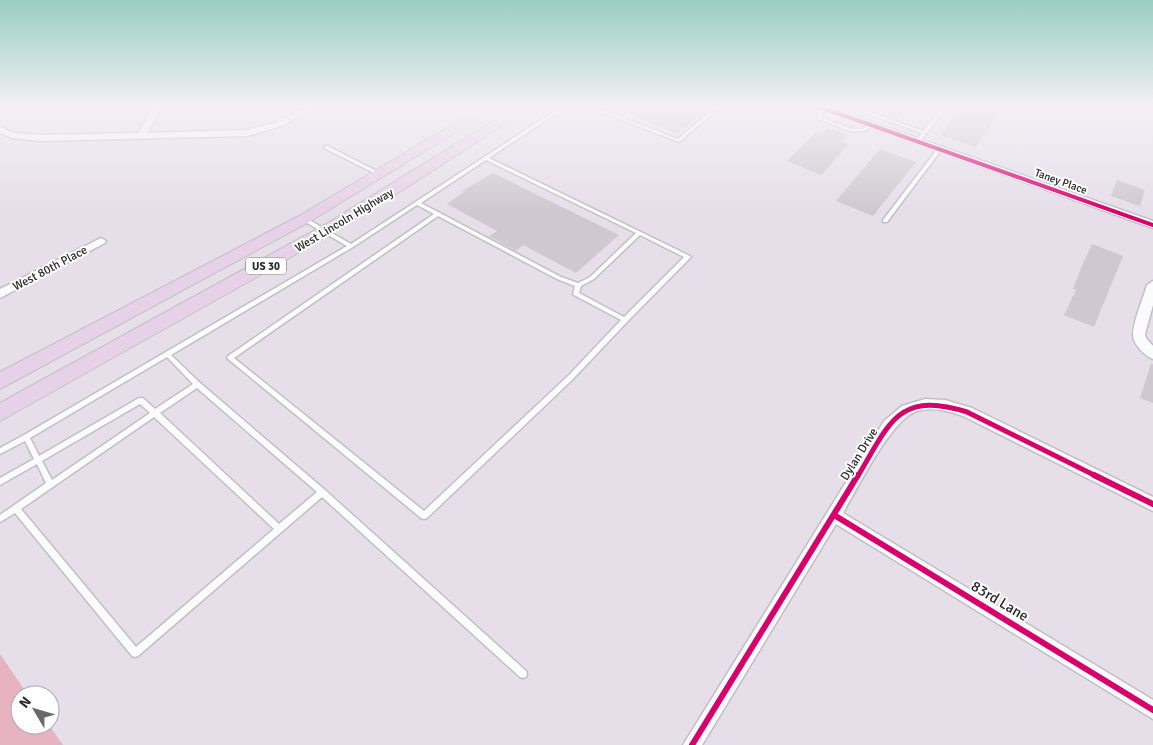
<svg xmlns="http://www.w3.org/2000/svg" width="1153" height="745" viewBox="0 0 1153 745" font-family="Signika,sans-serif">
  <style>
    .green { fill: #e8b3c0 }
    .building { fill: #cfc8d0 }
    .lines { fill: none; stroke-linecap: round; stroke-linejoin: round }
    .service-casing { stroke: #c0c0c2; stroke-width: 3 }
    .minor-casing { stroke: #c0c0c2; stroke-width: 3 }
    .primary-casing { stroke: #c3c0c4; stroke-width: 2 }
    .service { fill: #fbfafc; fill-rule: evenodd }
    .minor { fill: #fbfafc; fill-rule: evenodd }
    .primary { fill: #e7d1e8; fill-rule: evenodd }
    .cycleway-far2-casing { stroke: #fff; stroke-width: 6 }
    .cycleway-far1-casing { stroke: #fff; stroke-width: 8 }
    .cycleway-casing { stroke: #fff; stroke-width: 9 }
    .cycleway-far2 { stroke: #d6006c; stroke-width: 4 }
    .cycleway-far1 { stroke: #d6006c; stroke-width: 5 }
    .cycleway { stroke: #d6006c; stroke-width: 6 }
    .labels { text-anchor: middle; stroke-width: 4; stroke-linejoin: round; paint-order: stroke }
    .far-street-label { font-size: 11px; fill: #292929; stroke: #fff }
    .shield { fill: #fff; stroke: #696969; stroke-width: 1 }
    .shield-label { font-size: 11px; font-weight: bold; fill: #292929 }
    .street-label { font-size: 12px; fill: #292929; stroke: #fff }
    .near-street-label { font-size: 15px; fill: #292929; stroke: #fff }
  </style>
  <rect width="100%" height="100%" fill="#e6dee9"/>
  <path class="green" d="M0,654l28,41h-8v30h29l14,20h-63z"/>
  <path class="building" d="M614,107h96l-33,27z
    M863,107h45l-11,13z
    M962,107h41l-27,40 -35,-12z
    M829,128l19,7 -6,6 7,3 -28,31 -34,-14 29,-29 6,2z
    M880,149l36,13 -43,54 -37,-15z
    M493,173l126,62 -43,38 -53,-28 -7,6 -27,-15 8,-5 -50,-27 17,-12 -2,-1z
    M1117,180l28,10 -5,16 -29,-10z
    M1092,244l31,12 -29,71 -30,-12 12,-25 -3,-1 8,-21z
    M1151,364h2v39l-13,-5z"/>
  <g class="lines">
    <defs>
      <path id="service" d="M561,107h5l-77,51 201,98 1,1 -64,65 -54,57 -146,139 -3,1 -3,-1 -194,-160 1,-2 206,-142 -17,-9 -64,42 -182,108 28,27 126,108 201,181 1,3 -1,3 -3,1 -3,-1 -198,-180 -184,159 -3,1 -3,-1 -117,-143 -15,9v-7l46,-32 -9,-19 -37,21v-7l34,-19 -9,-18 -25,13v-6l24,-13 323,-189 -45,-26v-2h4l45,26zM486,160l150,73 -46,44 -12,6 -17,-6 -140,-74zM438,216l119,63 18,7 -2,8 1,1 47,25 -52,55 -145,136 -190,-153zM640,235l44,22 -60,60 -45,-24 2,-7 13,-7zM167,357l26,27 -38,25 -12,-11h-4l-100,58 -9,-18zM197,388l120,104 -38,32 -119,-111zM140,404l10,9 -98,67 -10,-19zM154,417l120,112 -138,118 -115,-138z
        M594,107h5l1,2 78,30 38,-32h5l-42,35 -81,-31z
        M821,107l4,1 -4,7 1,2 30,12h11l5,-5 4,1 -6,6h-17l-31,-12 -1,-4z
        M848,107h7l68,24 19,-24h4l-26,35h-2l-2,-1 6,-8z
        M324,146h4l54,28 -2,1h-2l-54,-27z
        M938,148l4,1 -55,73h-4v-2z"/>
      <path id="minor" d="M154,107h8l-15,26 100,-3 29,-8 30,-15h11l-35,19 -35,10 -207,5 -28,-3 -12,-5v-6l14,6 26,2 98,-2z
        M816,107h13l324,114v7z
        M101,238l5,3 -1,2 -105,55v-9z
        M1153,281v24l-8,29 1,4 7,8v13c-8,-3 -20,-15 -20,-24 0,-13 10,-36 14,-50z
        M925,399l20,1 27,8 181,89v14l-190,-95c-14,-5 -31,-10 -46,-5 -26,8 -59,77 -74,102l310,187v19l-317,-195 -134,221h-19l201,-324 18,-15z"/>
      <path id="primary" d="M482,107h15l-188,115 -309,167v-17l299,-156z
        M516,107h15l-130,84 -130,78 -271,152v-18l326,-179z"/>
    </defs>
    <use href="#service" class="service-casing"/>
    <use href="#minor" class="minor-casing"/>
    <use href="#primary" class="primary-casing"/>
    <use href="#service" class="service"/>
    <use href="#minor" class="minor"/>
    <use href="#primary" class="primary"/>
    <defs>
      <path id="cycleway-far2" d="M820,107l333,118"/>
      <path id="cycleway-far1" d="M858,476c31,-52 40,-86 109,-64l129,64"/>
      <path id="cycleway" d="M1094,475l59,29
        M834,515l319,195
        M692,745l166,-270"/>
    </defs>
    <use href="#cycleway-far2" class="cycleway-far2-casing"/>
    <use href="#cycleway-far1" class="cycleway-far1-casing"/>
    <use href="#cycleway" class="cycleway-casing"/>
    <use href="#cycleway-far2" class="cycleway-far2"/>
    <use href="#cycleway-far1" class="cycleway-far1"/>
    <use href="#cycleway" class="cycleway"/>
  </g>
  <linearGradient id="sky" x2="0" y2="1"><stop stop-color="#99cdc2"/><stop offset="0.5" stop-color="#f4f0f5"/><stop offset="1" stop-color="#f4f0f5" stop-opacity="0"/></linearGradient>
  <rect width="1153" height="212" fill="url(#sky)"/>
  <g class="labels">
    <g class="far-street-label">
      <text transform="translate(1061 181) rotate(20)" y="4">Taney Place</text>
    </g>
    <rect class="shield" x="246" y="257.5" width="40" height="17" rx="4"/>
    <g class="shield-label">
      <text x="266" y="270">US 30</text>
    </g>
    <g class="street-label">
      <text transform="translate(344 220) rotate(-31)" y="4">West Lincoln Highway</text>
      <text transform="translate(50 268) rotate(-28)" y="4">West 80th Place</text>
      <text transform="translate(859 454) rotate(-58)" y="4">Dylan Drive</text>
    </g>
    <g class="near-street-label">
      <text transform="translate(1000 601) rotate(31)" y="5">83rd Lane</text>
    </g>
  </g>
  <g transform="translate(35 710) rotate(308)"><circle r="24" fill="#ffffff" stroke="#a9a9a9"/>
  <path d="M0-4L9 19L0 12L-9 19Z" fill="#6b686c"/>
  <text y="-8" font-size="14" font-weight="bold" text-anchor="middle" fill="#292929">N</text>
  </g>
</svg>
